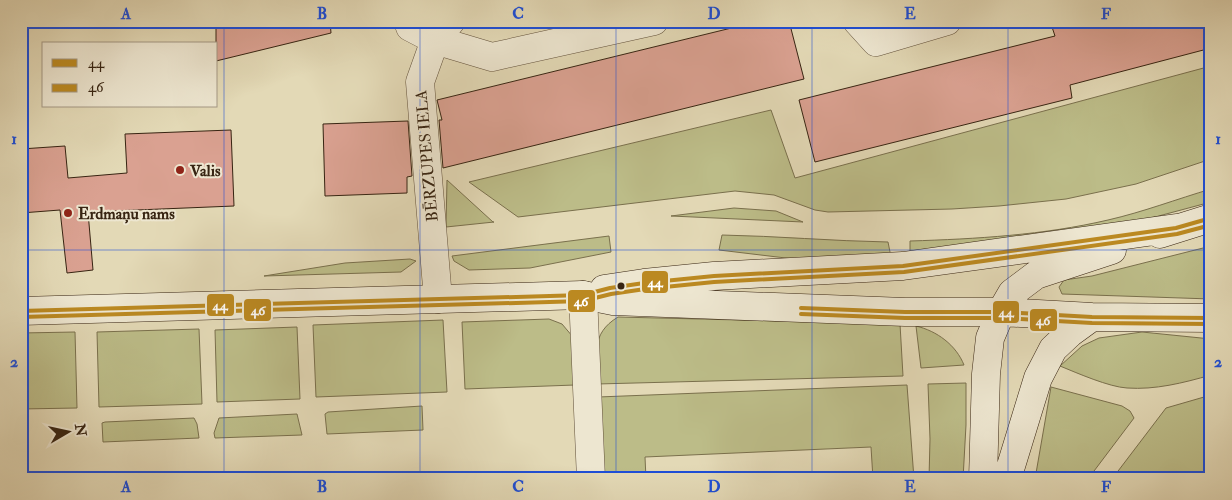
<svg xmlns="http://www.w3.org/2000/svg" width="1232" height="500" viewBox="0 0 1232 500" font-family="'IM FELL Double Pica',serif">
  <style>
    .green { fill: #bcbc88; stroke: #7a704d }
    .building { fill: #daa191; stroke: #372412 }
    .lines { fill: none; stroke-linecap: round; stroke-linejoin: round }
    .street-casing { stroke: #62513b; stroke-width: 29 }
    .secondary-casing { stroke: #372412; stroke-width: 29 }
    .street { stroke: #ede6d0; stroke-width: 28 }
    .secondary { stroke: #ede6d0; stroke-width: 28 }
    .bus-1-casing { stroke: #ede6d0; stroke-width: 8 }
    .bus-2-casing { stroke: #ede6d0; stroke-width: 8 }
    .bus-1 { stroke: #bb8921; stroke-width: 4 }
    .bus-2 { stroke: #bb8921; stroke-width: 4 }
    .grid { fill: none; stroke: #1d4ed8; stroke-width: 1; stroke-opacity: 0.55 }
    .poi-dot { fill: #8f2418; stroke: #ede6d0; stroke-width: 2 }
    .bus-dot { fill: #372412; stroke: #ede6d0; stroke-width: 2 }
    .labels { text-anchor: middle; stroke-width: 4; stroke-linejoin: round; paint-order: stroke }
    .street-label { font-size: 16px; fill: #372412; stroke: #ede6d0 }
    .poi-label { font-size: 16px; font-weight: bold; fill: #372412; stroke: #ede6d0; text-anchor: start }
    .line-badge { stroke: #ede6d0; stroke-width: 2 }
    .badge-label { font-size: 14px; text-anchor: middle; font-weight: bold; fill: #fff }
    .neatline { fill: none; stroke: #1d4ed8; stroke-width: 2 }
    .grid-label { font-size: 16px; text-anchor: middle; font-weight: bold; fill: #1d4ed8 }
  </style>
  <rect width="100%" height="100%" fill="#e3d9b6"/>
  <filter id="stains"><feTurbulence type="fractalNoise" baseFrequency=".004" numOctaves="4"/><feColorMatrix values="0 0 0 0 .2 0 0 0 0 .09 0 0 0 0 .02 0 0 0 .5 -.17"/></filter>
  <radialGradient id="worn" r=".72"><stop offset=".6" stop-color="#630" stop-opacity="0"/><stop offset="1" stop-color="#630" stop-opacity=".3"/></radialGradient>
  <path class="green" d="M1211,66v93l-75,25 -70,15 -67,7 -47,3 -124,3 -13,-2 -41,-15 -39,-4 -217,26 -49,-35 302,-72 24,68z
    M447,180l46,42h1l-48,5z
    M1211,189v13l-101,27 -200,23v-11c66,-2 134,-6 198,-21 35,-8 69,-21 103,-31z
    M734,208l42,3 27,11 -132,-6z
    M722,235c55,1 110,6 166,7l3,15 -97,2 -75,-9z
    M609,236l2,16 -81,16 -61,2 -15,-9 -2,-5z
    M1211,246v53l-149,-5 -3,-7 5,-7 28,-4z
    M410,259l6,2 -15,11 -137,4 81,-13z
    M618,317l282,7 3,52 -306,8c0,-29 -7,-50 21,-67z
    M549,319l13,5 11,13 2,48 -110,4 -3,-67z
    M443,320l4,72 -131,5 -3,-72z
    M916,326c21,5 40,19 48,39l-43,3z
    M297,327l3,72 -83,3 -2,-72z
    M199,329l3,75 -103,3 -2,-75z
    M75,332l2,76 -56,1v-76z
    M1142,332l69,7v36c-28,8 -56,15 -84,13 -18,-1 -50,-15 -67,-22l22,-20 17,-8z
    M966,383v42l-3,54h-34l1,-40 -2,-55z
    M907,385l7,94h-41l-2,-32 -226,10 1,22h-45l-3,-82z
    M1051,387l71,19 8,5 4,7 -46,61h-53z
    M1211,395v84h-99l54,-71z
    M422,406l1,24 -96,4 -2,-20 3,-2z
    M297,414l5,21 -87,3 -1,-5 5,-15z
    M194,418l3,6 2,14 -96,4 -1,-19 3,-1z"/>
  <path class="building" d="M216,21h114l1,12 -115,28z
    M760,21h29l15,58 -361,89 -4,-48h3l-5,-20z
    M1050,21h161v27l-141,37 2,13 -257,64 -16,-62 256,-64z
    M408,121l4,55 -5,1v16l-82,3 -2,-72z
    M231,130l3,76 -146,6 5,58 -26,3 -7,-63 -39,3v-64l44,-3 3,32 59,-5 -2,-39z"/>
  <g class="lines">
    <defs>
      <path id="street" d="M408,21l2,6 25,13 57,17 162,-36
        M857,21l19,21 71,-21
        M583,295l8,184
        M438,299l-18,-217 15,-42 16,-19"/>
      <path id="secondary" d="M1160,234l51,-16
        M604,289l40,-6 70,-7 189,-10 273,-38
        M21,311l562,-16 30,6 292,11h96l91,5 119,1
        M983,479l3,-105 4,-36 11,-26 11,-19 24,-18 76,-25
        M1007,479l31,-101 15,-29 17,-16 22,-16"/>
    </defs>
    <use href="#street" class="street-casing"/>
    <use href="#secondary" class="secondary-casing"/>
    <use href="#street" class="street"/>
    <use href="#secondary" class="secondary"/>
    <defs>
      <path id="bus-1" d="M801,308l104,4h96l91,5 119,1
        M21,311l562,-16 27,-7 34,-5 70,-7 189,-10 273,-38 35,-10"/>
      <path id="bus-2" d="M801,314l104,4h96l91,5 119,1
        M21,317l562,-16 28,-7 34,-5 69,-7 190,-10 273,-38 34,-9"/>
    </defs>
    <use href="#bus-1" class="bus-1-casing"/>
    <use href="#bus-2" class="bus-2-casing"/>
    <use href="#bus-1" class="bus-1"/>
    <use href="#bus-2" class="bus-2"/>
  </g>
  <path class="grid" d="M224,21v458M420,21v458M616,21v458M812,21v458M1008,21v458M21,250h1190"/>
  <g class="poi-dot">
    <circle cx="180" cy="170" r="5"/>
    <circle cx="68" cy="213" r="5"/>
  </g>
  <circle class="bus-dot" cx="621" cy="286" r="4.5"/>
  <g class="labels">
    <g class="street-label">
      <text transform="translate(426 156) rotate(-95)" y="6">BĒRZUPES IELA</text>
    </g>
    <g class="poi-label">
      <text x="190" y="176">Valis</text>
      <text x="78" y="219">Erdmaņu nams</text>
    </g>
  </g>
  <g class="line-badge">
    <rect x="641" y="270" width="28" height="24" rx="5" fill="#bb8921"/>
    <rect x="567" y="289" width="29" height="24" rx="5" fill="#bb8921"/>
    <rect x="206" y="293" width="29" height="24" rx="5" fill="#bb8921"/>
    <rect x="243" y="298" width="29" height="24" rx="5" fill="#bb8921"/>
    <rect x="992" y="300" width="28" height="24" rx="5" fill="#bb8921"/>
    <rect x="1029" y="308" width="29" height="24" rx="5" fill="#bb8921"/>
  </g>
  <g class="badge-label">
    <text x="655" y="287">44</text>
    <text x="581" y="306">46</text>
    <text x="220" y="310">44</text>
    <text x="258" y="315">46</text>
    <text x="1006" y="317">44</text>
    <text x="1043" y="325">46</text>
  </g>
  <rect width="1232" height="500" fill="none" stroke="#e3d9b6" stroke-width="55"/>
  <rect x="42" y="42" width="175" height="65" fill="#ede6d0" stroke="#a49884"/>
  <rect x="52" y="59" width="25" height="8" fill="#bb8921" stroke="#a49884"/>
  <text x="88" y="68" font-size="15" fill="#372412">44</text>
  <rect x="52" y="84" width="25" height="8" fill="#bb8921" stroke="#a49884"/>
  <text x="88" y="92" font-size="15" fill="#372412">46</text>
  <g transform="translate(68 432) rotate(81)" stroke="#ede6d0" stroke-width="4" paint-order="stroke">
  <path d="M0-4L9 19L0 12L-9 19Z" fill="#372412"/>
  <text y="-8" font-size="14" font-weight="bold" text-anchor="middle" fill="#372412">N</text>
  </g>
  <rect x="28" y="28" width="1176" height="444" class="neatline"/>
  <g class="grid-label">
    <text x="126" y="19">A</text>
    <text x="322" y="19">B</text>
    <text x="518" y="19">C</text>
    <text x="714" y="19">D</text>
    <text x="910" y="19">E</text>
    <text x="1106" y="19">F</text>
    <text x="14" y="144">1</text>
    <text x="1218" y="144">1</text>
    <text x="14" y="367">2</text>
    <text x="1218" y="367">2</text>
    <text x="126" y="492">A</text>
    <text x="322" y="492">B</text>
    <text x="518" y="492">C</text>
    <text x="714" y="492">D</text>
    <text x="910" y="492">E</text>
    <text x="1106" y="492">F</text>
  </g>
  <rect width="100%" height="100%" filter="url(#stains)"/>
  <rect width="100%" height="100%" fill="url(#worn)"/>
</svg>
